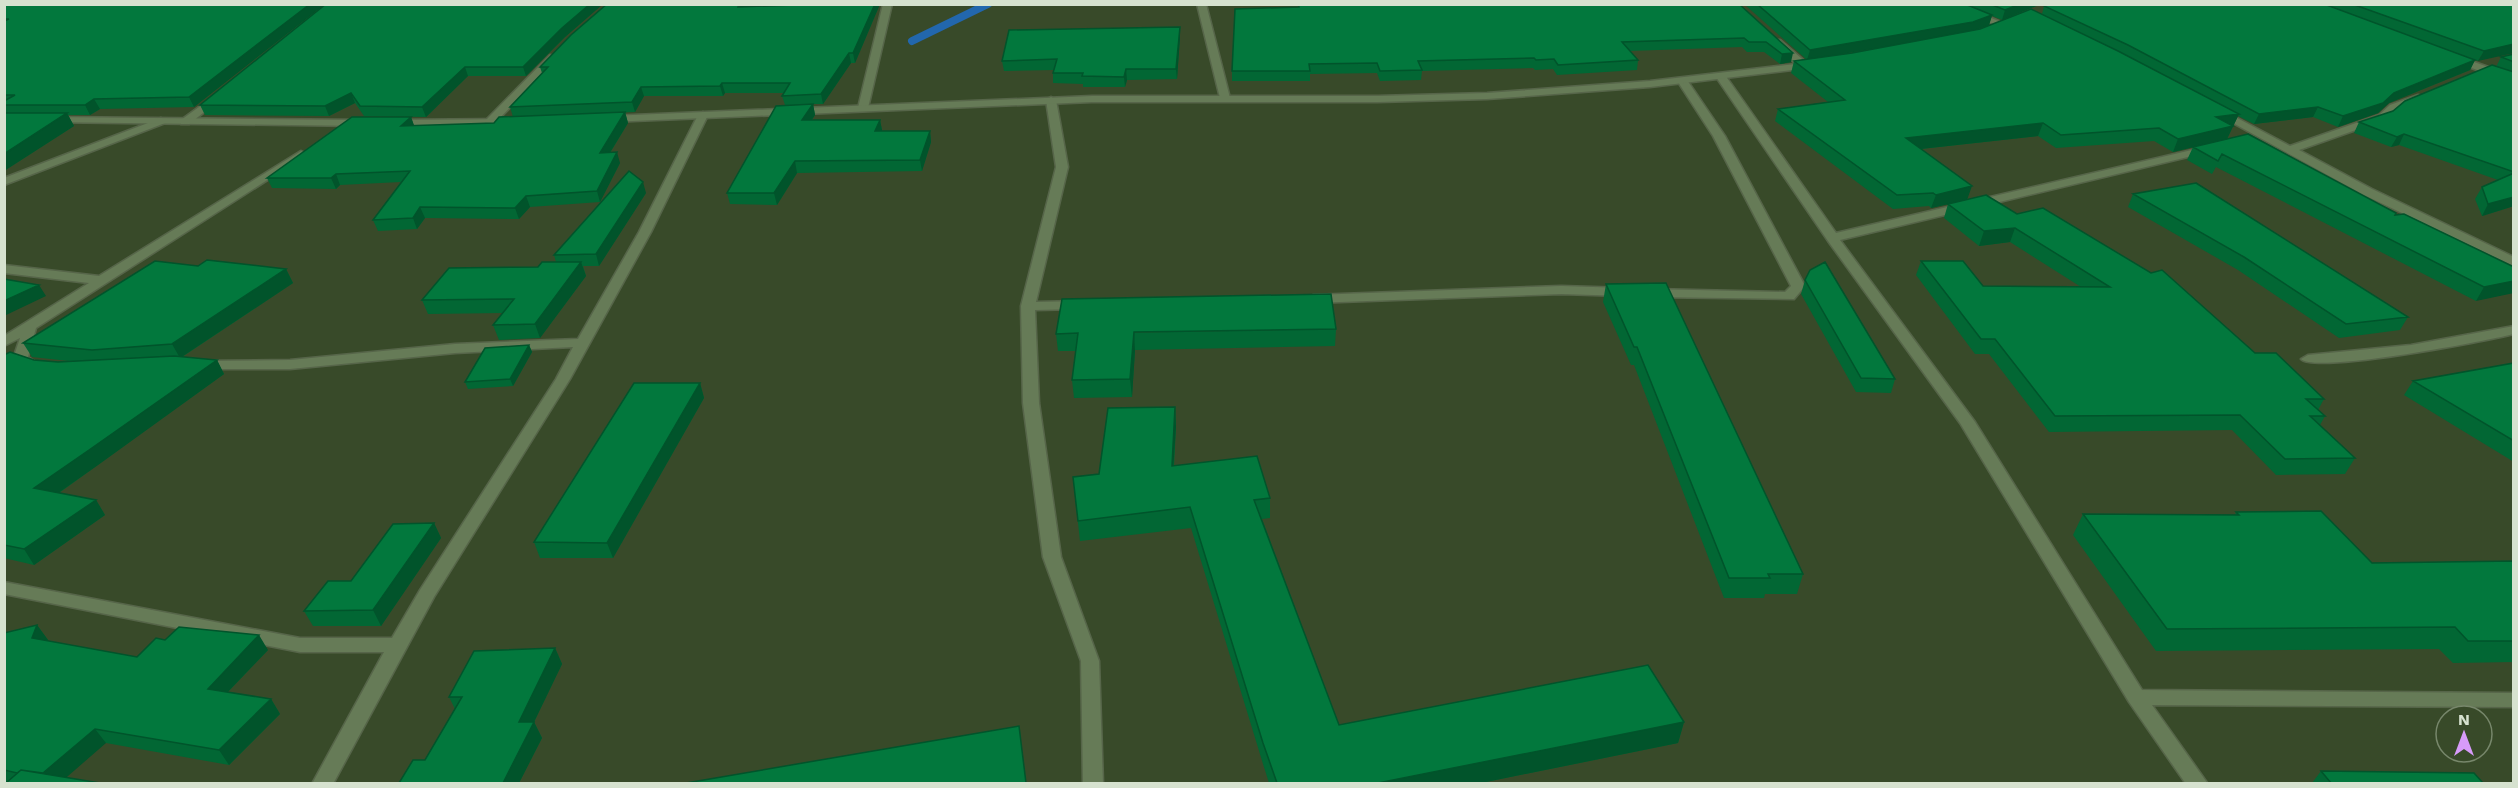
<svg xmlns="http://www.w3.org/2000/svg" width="2518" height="788" viewBox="0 0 2518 788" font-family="'Work Sans',sans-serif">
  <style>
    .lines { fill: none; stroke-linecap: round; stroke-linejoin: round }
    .stream { stroke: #2267ad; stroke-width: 8 }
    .street-casing { stroke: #566549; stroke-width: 3 }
    .secondary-casing { stroke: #566549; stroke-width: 3 }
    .street { fill: #667b57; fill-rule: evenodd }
    .secondary { fill: #667b57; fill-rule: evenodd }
    .wall { fill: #026734; fill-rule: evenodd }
    .shaded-wall { fill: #01542b }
    .building { fill: #02783d; stroke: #01542b; stroke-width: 1.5 }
  </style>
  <rect width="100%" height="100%" fill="#384a29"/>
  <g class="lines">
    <path class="stream" d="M912,41l76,-37"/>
    <defs>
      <path id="street" d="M883,4h9l-24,104 -5,3 -5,-3z
        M1197,4h9l24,94 -1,2 -4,1 -5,-3z
        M1944,4h14l50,21 -8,2z
        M1774,40h6l28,24v4h-8l-26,-24z
        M550,55l9,2 -66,68h-8v-4z
        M2449,56h8l57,20v7l-65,-23z
        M1721,74l4,1 111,158 373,-87 4,1v4l-373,89 135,182 167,268 372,3v14l-362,-2 56,79h-22l-57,-82 -169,-279 -132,-182 -112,-164z
        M1683,79l4,1 38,56 80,150 -11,13 -142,-2 -7,-4 7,-4 133,3 6,-6 -78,-150 -35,-54z
        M217,94l5,3 -1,2 -32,25h-8v-4z
        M2418,95l4,1v4l-24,9 -11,10 -88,31 73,39 142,68v9l-150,-71 -151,-83 5,-3 4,1 68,36 89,-31 11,-10z
        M1051,97l5,3 12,67 -32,135 43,-1 7,4 -7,4 -44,1 4,93 22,154 38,104 4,123h-20l-2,-123 -38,-104 -20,-154 -2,-97 35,-139 -10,-67z
        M703,112l5,3 -57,117 -81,147 -136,218 -101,187h-21l72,-132h-84l-296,-58v-12l296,56h92l28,-48 136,-211 17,-32 -118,6 -165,16h-89l-7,-4 7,-4 89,-1 165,-16 123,-5 61,-107 59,-117z
        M161,118l5,3 -1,2 -161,62v-7z
        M301,151l6,3 -2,2 -269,172 -8,29 12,8 -2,3c-8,2 -20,-2 -25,-9l7,-21 -16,8v-10l85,-53 -85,-10v-8l95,11z
        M1561,286l64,2 7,4 -7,4 -64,-2 -248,9 -7,-4 7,-4z
        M2514,326v8c-28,7 -199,40 -213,25l7,-4 103,-10z"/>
      <path id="secondary" d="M1813,62l4,1v4l-167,20 -163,12 -109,3h-286l-483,20 -5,-3 5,-3 483,-20h286l109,-3 163,-12z
        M51,117l312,3 5,3 -5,3 -316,-4 -1,-2z
        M513,119l4,1v4l-124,2 -5,-3 5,-3z"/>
    </defs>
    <use href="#street" class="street-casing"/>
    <use href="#secondary" class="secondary-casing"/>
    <use href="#street" class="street"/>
    <use href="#secondary" class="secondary"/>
  </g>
  <path class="wall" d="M4,4h321l-131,103 -94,2 -10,6h-22l6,11 -70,45z
    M326,4h277l-38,33 -39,39h-58l-42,41 -62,-1 -9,-13 -26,13 -124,-1 -5,-10z
    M880,4l-25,59h-4l-28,41h-10l2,11 -3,5h68l2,11h48l1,11 -9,29 -125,2 -20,32 -47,-1 -3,-11 58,-88 -3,-9 2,-3h-59l-2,3h-79l-9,16 -85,3 75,-3 3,11 -18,30 10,10 -20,39 -70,5 -11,12 -94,-1 -8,11 -39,2 -5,-11 28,-38 -61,3 -4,4 -64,-1 -5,-10 144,-61 3,9 80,-3 19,-6 -3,-10 32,-34 -2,-6 206,-60z
    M1739,4l52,58 -11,2 -16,-12h-17l-5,-5 -112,4 8,9 -1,10 -80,5 -4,-6 -18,1 -2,-2 -111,3 -1,9 -41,1 -3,-8 -67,1v7h-78v-10l66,-64z
    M1744,4h297l-39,16 -10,-4 -3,9 -12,4 65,-15 2,-8 3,-2h467l-36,57 -51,-19 48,18 -5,10 -81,33 -11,10 -40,14 -25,-10 -59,7 -16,-8 -11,23 -54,13 -19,-11 -98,7 -18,-12 -117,13 46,51 50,14 238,139 69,46 -6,11 7,6 -5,9 35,33 -10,16 -69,1 -44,-45 -183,2 -60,-78h-14l-59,-79 5,-14 62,25 98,1 -71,-45 -31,4 -35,-28 4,-14 -17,4 -2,-2 -36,3 -118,-88 3,-12 50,-7 -37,-29 3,-12 12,-2zM1904,43l-52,10 -22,3z
    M1180,27v10l-3,42 -50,1 -2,7h-42v-3l-30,-1v-10l1,-3 -50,1 -2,-10z
    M2514,54v152l-32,10 -7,-17 7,-12 16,-7 -99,-35 -8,2 -37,-14 5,-11 34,-11 103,-44 5,-10z
    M2248,134l147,81 119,52 -38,34 -260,-134 -4,7 -25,-14 6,-13z
    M646,193l-47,73h-16l3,10 -46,62 -41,2 -6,-15 10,-12 -75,1 -6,-14 134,-38 -2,-7z
    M2133,194l275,123 -8,13 -61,8 -101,-68 -110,-63z
    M286,269l7,14 -111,74 35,3 7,14 -165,119 37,7 9,15 -71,50 -30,-7v-203l30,5 24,2 11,-1 -37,-4 -9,-14z
    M1805,280l90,99 -4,14 -35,-1 -55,-98z
    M1606,284l197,290 -6,20h-32l-1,4h-40l-90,-233h-3l-28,-63z
    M1336,329l-1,17 -200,4 -3,47 -58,1 -2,-18 4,-29h-18l-2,-17z
    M529,345l3,7 -19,34 -45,3 -3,-7z
    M2514,363v99l-110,-67 9,-14z
    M700,383l4,15 -91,160h-73l-6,-16z
    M1175,407l1,20 -2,39 96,32v20l-8,1 77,206 345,-3 -6,21 -197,40h-212l-6,-19 -72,-236 -111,13 -7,-64 26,-3z
    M2236,512l136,51 142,-2v101l-61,1 -14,-14 -283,2 -83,-116 10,-21 152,1z
    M434,523l7,15 -60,88h-68l-9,-15 47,-30z
    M37,625l11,15 -1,1 90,16 131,-7 -40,42 43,7 9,15 -51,51 -123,-22 -100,40h-2v-150z
    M555,648l7,16 -28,58 8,16 -23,45 -94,-23 30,-51 -6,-12z
    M2321,771l162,12h-171z"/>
  <path class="shaded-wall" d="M310,4h15l-131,103 -5,-10z
    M590,4h13l-38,33 -39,39 -3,-9 39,-39z
    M739,4h8l-7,12 -2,-9z
    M875,4h5l-25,59 -2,-10z
    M2020,4h21l-39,16 3,-10z
    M1992,15l-3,10 -19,7 -163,28 3,-10z
    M1180,27v10l-3,42 -1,-10z
    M2514,44v9l-36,8 6,-10z
    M849,53l2,10 -28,41 -2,-10z
    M1793,53l-2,9 -11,2 2,-10z
    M2475,60l-5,10 -81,33 -11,10 -40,14 5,-11 51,-23z
    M465,67l3,9 -42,41 -4,-10z
    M1126,69l1,11 -2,7 -1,-10z
    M722,83l3,10 -2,3 -3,-10z
    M641,87l3,9 -9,16 -3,-10z
    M351,93l4,10 -26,13 -4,-10z
    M94,99l6,10 -10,6 -5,-10z
    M813,104l2,11 -11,16 -2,-11z
    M2318,107l-5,10 -59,7 5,-10z
    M625,112l3,11 -25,41 -3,-11z
    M67,113l7,13 -70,45v-17z
    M2239,114l-12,25 -54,13 5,-13 38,-22z
    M411,117l4,11 -14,-2z
    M880,120l2,10 -5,12 -2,-11z
    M2043,123l-5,13 -136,15 4,-13z
    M930,131l1,11 -9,29 -2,-11z
    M2404,134l-5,11 -8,2 6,-10z
    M617,152l3,11 -20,39 -3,-11z
    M795,161l2,12 -20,32 -3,-12z
    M336,174l4,11 -4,4 -5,-11z
    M643,182l3,11 -47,73 -3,-12z
    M1972,186l-5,14 -36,8 5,-13z
    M526,196l4,11 -11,12 -4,-11z
    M2514,197v9l-32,10 6,-12z
    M420,207l5,11 -8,11 -4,-11z
    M2015,228l-5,14 -31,4 5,-15z
    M581,262l5,14 -46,62 -5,-14z
    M286,269l7,14 -113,75 -8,-14z
    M2514,281v12l-38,8 8,-14z
    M39,285l7,11 -42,20v-15z
    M1134,332l1,18 -3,47 -2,-18z
    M529,345l3,7 -19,34 -3,-7z
    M217,360l7,14 -126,91 -54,38 -10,-15z
    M700,383l4,15 -91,160 -6,-15z
    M1175,407l1,20 -4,59v-20z
    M96,500l9,15 -71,50 -10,-16z
    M434,523l7,15 -60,88 -8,-16z
    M37,625l11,15 -5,13 -11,-15z
    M259,635l9,15 -51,53 -9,-14z
    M555,648l7,16 -28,58 8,16 -23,45h-16l16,-61z
    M271,699l9,15 -51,51 -10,-15z
    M1684,722l-6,21 -197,40h-103z
    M95,729l11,14 -46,40 -21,-6z"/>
  <path class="building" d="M4,4h306l-121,93 -95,2 -9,6h-81v-4l11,-6h-11v-74l5,-2h-5z
    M326,4h264l-28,24 -39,39h-58l-43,40 -62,-1 -9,-13 -26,13 -125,-1z
    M607,4h132l-1,3 86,-3h51l-22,49h-4l-28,41 -39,2 8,-13h-68l-2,3 -79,1 -9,15 -122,5 38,-40h-8l31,-32z
    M1298,4h441l54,49 -11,1 -16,-12h-17l-5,-4 -122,4 16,18 -80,5 -4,-6 -18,1 -2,-2 -116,3 4,9 -42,1 -3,-8 -68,1 1,7h-78l3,-62 64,-2z
    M1757,4h208l27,11 -19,7 -163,28z
    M1990,4h30l-15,6z
    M2047,4h277l151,56 -81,33 -11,10 -40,13 -25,-9 -59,7 -131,-69 -84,-39z
    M2352,4h162v40l-30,7z
    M2031,9l87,42 121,63 -23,3 17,9 -55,13 -19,-11 -98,7 -18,-12 -137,15 66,48 -36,9 -3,-2 -36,2 -119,-86 67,-9 -51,-39 58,-8 128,-24z
    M1180,27l-4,42h-50l-2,8 -42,-1 1,-3h-30l4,-14 -55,2 7,-31z
    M2514,54v8l-13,-5z
    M2492,65l22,7v100l-110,-38 -7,3 -38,-15 34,-11 12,-10z
    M813,104l-11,16h78l-5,11h55l-10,29 -125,1 -21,32h-47l49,-87z
    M625,112l-25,41 17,-1 -20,39 -71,5 -11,12 -95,-1 -7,11 -40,2 37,-49 -74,3 -5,4h-64l85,-61h59l-10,9 93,-3 5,-6z
    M4,113h63l-63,41z
    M2248,134l148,79 -1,2 9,-1 110,53v14l-30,6 -262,-133 -4,7 -25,-14z
    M629,171l14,11 -47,72 -42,1z
    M2514,173v24l-26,7 -6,-17z
    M2196,183l212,134 -62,7 -102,-67 -111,-63z
    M1986,195l31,19 26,-6 108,65 11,-3 93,83h21l48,46h-18l19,17h-15l45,42 -70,1 -45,-44 -185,1 -60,-77h-14l-60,-78h42l20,25 127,1 -95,-59 -31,3 -36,-27z
    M207,260l79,9 -114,75 -80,6 -69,-7 132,-82 43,5z
    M542,262h39l-46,62 -42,1 21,-26 -92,1 27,-32 89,-1z
    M1825,262l70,117 -34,-1 -56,-98 5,-10z
    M4,279l35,6 -35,16z
    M1666,283l137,291h-35l2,4h-41l-92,-231h-3l-28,-63z
    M1331,294l5,35 -202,3 -4,47 -58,1 6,-47 -22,1 6,-35z
    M529,345l-19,34 -45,3 20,-34z
    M10,352l24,8 24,2 116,-6 43,4 -128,90 -55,38 62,12 -72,49 -20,-4v-190z
    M2514,363v78l-101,-60z
    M634,383h66l-93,160 -73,-1z
    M1175,407l-3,59 85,-10 13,42 -16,2 85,225 309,-60 36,57 -306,61h-101l-14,-40 -73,-236 -112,14 -5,-44 26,-3 9,-66z
    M2321,511l51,52 142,-2v80h-46l-13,-14 -288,2 -84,-115 156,1 -3,-3z
    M434,523l-61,87 -69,1 24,-30h23l42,-57z
    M37,625l-5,13 105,19 19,-19 9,2 14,-13 80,8 -51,54 63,10 -52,51 -124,-21 -52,44 -22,-3 -4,3 -13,-3v-137z
    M555,648l-36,74h15l-31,61h-104l14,-23h12l37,-63h-13l25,-46z
    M1019,726l7,57h-340z
    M21,770l79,13h-94z
    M2321,771l153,2 9,10h-152z"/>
  <rect width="2518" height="788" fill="none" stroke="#d6e2cf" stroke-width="12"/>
  <g transform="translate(2464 734)"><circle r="28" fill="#384a29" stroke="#77876b" stroke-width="1.5"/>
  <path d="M0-4.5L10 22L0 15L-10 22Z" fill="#d79bf9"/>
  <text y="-9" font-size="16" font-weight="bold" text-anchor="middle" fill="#d6e2cf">N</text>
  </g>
</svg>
